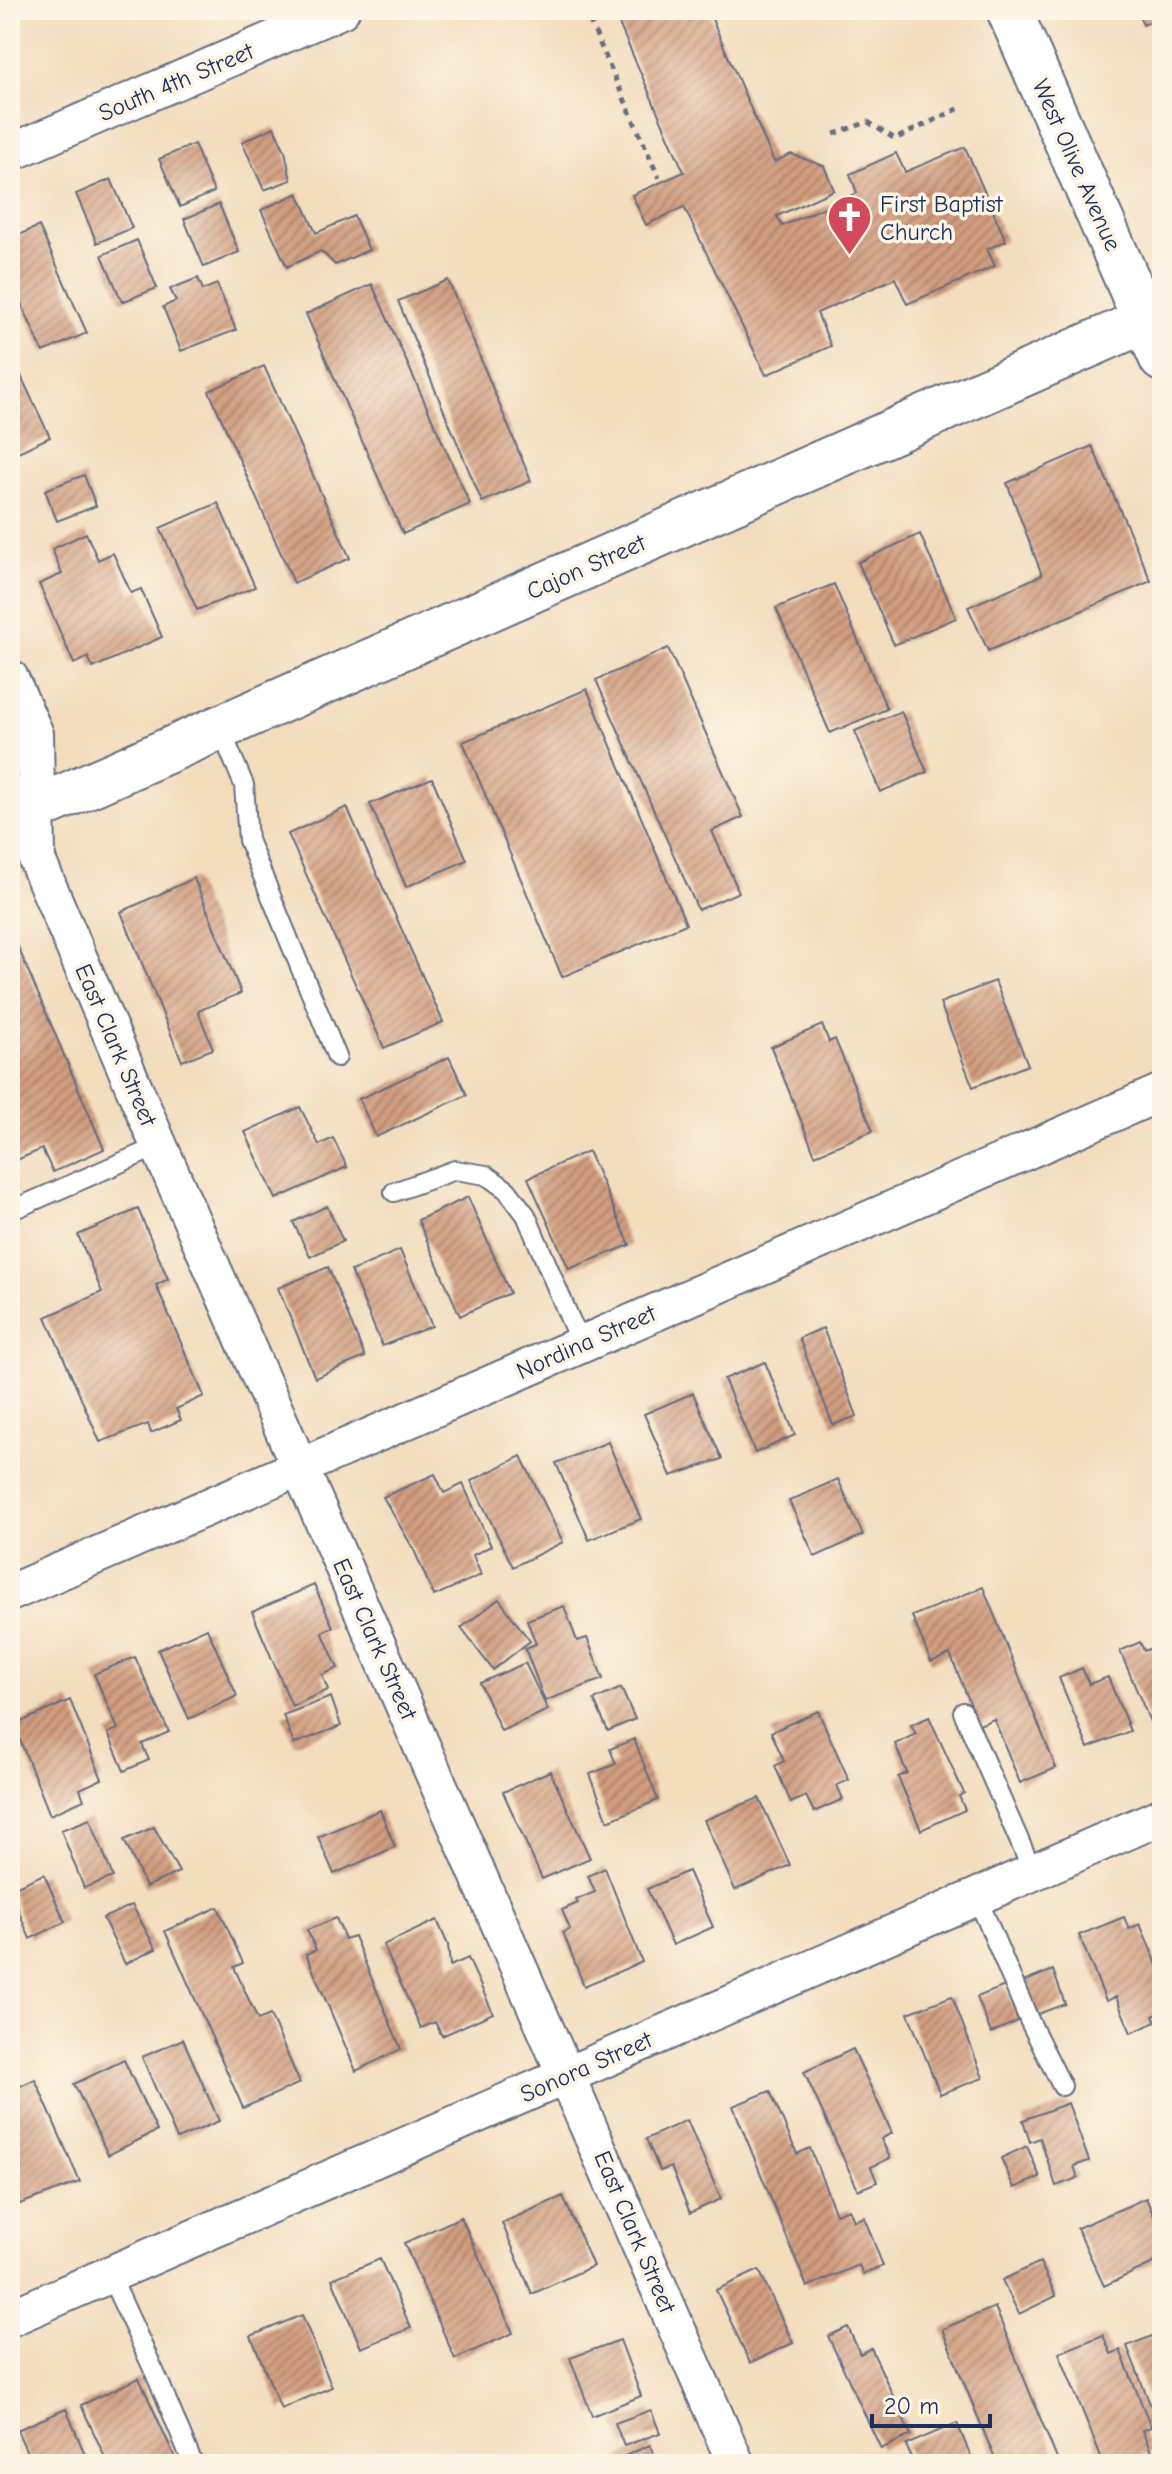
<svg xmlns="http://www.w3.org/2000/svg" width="1172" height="2474" viewBox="0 0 1172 2474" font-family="'Comic Neue',sans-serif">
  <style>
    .building { fill: url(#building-hatch) }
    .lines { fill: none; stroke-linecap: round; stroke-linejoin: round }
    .service-casing { stroke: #666c7f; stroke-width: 22 }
    .minor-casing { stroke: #666c7f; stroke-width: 40 }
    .tertiary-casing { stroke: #666c7f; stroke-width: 48 }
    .path { stroke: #666c7f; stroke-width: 5; stroke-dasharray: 6 6; stroke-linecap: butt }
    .service { stroke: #fff; stroke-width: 18 }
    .minor { stroke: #fff; stroke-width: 36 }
    .tertiary { stroke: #fff; stroke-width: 44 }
    .labels { text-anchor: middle; stroke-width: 7; stroke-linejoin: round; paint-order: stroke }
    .street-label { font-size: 24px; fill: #1b2f5e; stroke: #fcf5e5 }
    .poi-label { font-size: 24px; fill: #1b2f5e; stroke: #fcf5e5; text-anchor: start }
  </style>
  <defs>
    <pattern id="building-hatch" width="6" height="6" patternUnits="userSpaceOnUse" patternTransform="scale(2)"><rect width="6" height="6" fill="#d19c7e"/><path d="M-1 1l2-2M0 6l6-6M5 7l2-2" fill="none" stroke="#a9806a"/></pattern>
  </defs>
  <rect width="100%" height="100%" fill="#fcf5e5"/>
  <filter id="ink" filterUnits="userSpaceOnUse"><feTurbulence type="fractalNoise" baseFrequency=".0125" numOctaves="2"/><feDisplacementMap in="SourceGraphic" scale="16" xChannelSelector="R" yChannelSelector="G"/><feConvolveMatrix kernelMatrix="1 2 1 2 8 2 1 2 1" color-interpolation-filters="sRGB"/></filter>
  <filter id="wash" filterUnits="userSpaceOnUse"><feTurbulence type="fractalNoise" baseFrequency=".006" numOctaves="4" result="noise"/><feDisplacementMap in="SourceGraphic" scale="32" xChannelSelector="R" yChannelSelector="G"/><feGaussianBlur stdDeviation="1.8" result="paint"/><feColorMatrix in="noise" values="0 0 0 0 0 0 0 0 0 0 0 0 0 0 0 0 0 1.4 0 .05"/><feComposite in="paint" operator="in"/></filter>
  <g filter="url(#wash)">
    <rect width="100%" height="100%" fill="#f2ddbd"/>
    <g id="blocks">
      <path class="building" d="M613,10h95l66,152 17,-8 33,12 10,24 -57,26 5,10 75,-33 -7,-19 46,-21 9,19 60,-25 41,94 -19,8 8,17 -88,38 -12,-26 -78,35 14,33 -65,29 -82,-168 -38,18 -14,-30 52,-23z
        M1137,10h25v7l-19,8z
        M274,127l11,24 6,29 -27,10 -22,-48z
        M194,144l20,48 -34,15 -21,-48z
        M111,179l21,49 -35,15 -21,-49z
        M298,193l18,40 38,-17 15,34 -34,15 -14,-14 -34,16 -26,-57z
        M219,204l20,48 -35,15 -20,-48z
        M39,226l48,107 -44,19 -33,-74v-39z
        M137,240l20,48 -35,14 -20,-47z
        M198,278l5,12 14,-6 19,46 -55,21 -18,-44 13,-6 -6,-12z
        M448,280l83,201 -49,21 -84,-201z
        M372,284l98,220 -67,30 -97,-220z
        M264,366l86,192 -56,25 -85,-192z
        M19,372l31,65 -40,19v-80z
        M1092,446l59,135 -163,70 -20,-44 74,-32 -35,-92z
        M84,475l12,31 -39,15 -12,-31z
        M218,503l37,84 -58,23 -37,-82z
        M86,533l12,27 15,-7 18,40 10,-4 21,48 -69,31 -5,-11 -14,7 -35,-80 23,-10 -10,-25z
        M920,534l36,84 -62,27 -36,-83z
        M834,584l53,125 -57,24 -54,-125z
        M668,648l75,169 -31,14 27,61 -41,18 -102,-230z
        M587,689l99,235 -124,53 -99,-235z
        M901,711l26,61 -47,20 -25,-61z
        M432,778l35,82 -61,27 -36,-83z
        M347,807l96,215 -59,26 -96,-214z
        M194,878l47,115 -43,18 15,38 -31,12 -61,-149z
        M10,928l94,221 -51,23 -11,-23 -32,14z
        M995,981l33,84 -55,22 -33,-84z
        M822,1025l7,17 6,-3 38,92 -58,24 -44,-108z
        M449,1057l18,38 -91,42 -17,-38z
        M300,1107l19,38 14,-7 14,29 -71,32 -31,-67z
        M588,1151l42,94 -61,24 -41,-91z
        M468,1197l42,96 -50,23 -42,-96z
        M327,1206l16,35 -33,16 -17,-35z
        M138,1209l30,70 -12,6 48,111 -28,13 5,11 -30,13 -3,-9 -48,18 -54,-125 56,-25 -24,-57z
        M400,1250l32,76 -50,20 -31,-75z
        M328,1267l37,90 -50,21 -37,-90z
        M823,1328l34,88 -24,9 -34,-87z
        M765,1362l30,73 -40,18 -31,-74z
        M693,1393l29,66 -51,17 -27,-62z
        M608,1442l33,77 -52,21 -33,-77z
        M521,1456l42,86 -50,25 -42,-86z
        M435,1474l9,19 19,-9 28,62 -18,9 8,20 -47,21 -20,-46 -31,-53z
        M838,1479l25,56 -48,22 -26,-56z
        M314,1585l19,42 -11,5 16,36 -16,7 6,15 -36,16 -40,-94z
        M983,1587l73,181 -36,15 -26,-64 -15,6 -29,-71 -19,8 -19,-46z
        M499,1599l31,42 -37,29 -32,-42z
        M564,1606l13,35 10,-3 16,41 -58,22 -20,-53 11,-4 -9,-24z
        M207,1628l30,68 -48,23 -31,-69z
        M1140,1642l4,9 18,-7v75l-11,5 -31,-73z
        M135,1657l34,75 -27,12 7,16 -25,11 -16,-38 10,-4 -24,-55z
        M525,1663l23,47 -47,21 -21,-48z
        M1082,1668l7,16 19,-7 22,54 -42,17 -29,-70z
        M621,1688l14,31 -27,12 -14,-31z
        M331,1697l10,29 -47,18 -11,-29z
        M70,1700l32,79 -22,10 4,11 -34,15 -36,-90z
        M818,1711l31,69 -12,5 6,14 -29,13 -8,-16 -15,7 -16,-37 9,-5 -13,-29z
        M929,1717l35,76 -5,3 6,14 -44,20 -23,-53 9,-4 -12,-29 21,-10 -5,-9z
        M634,1739l24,61 -50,21 -18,-47 26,-10 -6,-15z
        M550,1771l40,87 -48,21 -39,-87z
        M759,1798l31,67 -55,25 -31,-70z
        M380,1810l15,37 -61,27 -16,-37z
        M90,1819l23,58 -29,11 -23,-58z
        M154,1827l25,45 -33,15 -22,-47z
        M605,1868l37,94 -58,24 -21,-54 7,-3 -8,-19 16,-7 -2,-3 19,-8 -7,-16z
        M688,1871l25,56 -40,18 -26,-56z
        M44,1874l21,48 -35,17 -20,-50z
        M132,1905l24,44 -31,15 -22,-46z
        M218,1907l25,56 -9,4 24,53 12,-5 30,68 -57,25 -78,-177z
        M1124,1917l5,12 11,-5 22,52v36l-9,4 3,6 -25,11 -15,-36 -10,4 -27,-66z
        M336,1918l9,21 9,-3 47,113 -45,22 -50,-117 10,-4 -9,-20z
        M437,1920l11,25 2,21 18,-8 25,55 -51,23 -7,-14 -14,6 -38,-83z
        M1053,1970l12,34 -30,11 -12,-33z
        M1005,1986l13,35 -27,12 -14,-36z
        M952,1996l31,82 -43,16 -32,-81z
        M183,2039l36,82 -42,18 -35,-82z
        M853,2049l39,84 -11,6 9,19 -19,9 6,15 -19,8 -54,-118z
        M124,2060l33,71 -49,24 -34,-71z
        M35,2079l45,103 -63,23 -7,-16v-98z
        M770,2091l27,63 13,-6 26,66 13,-5 5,12 10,-4 19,49 -20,8 -4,-9 -52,22 -74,-181z
        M1068,2103l21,58 -15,5 4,12 -22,8 -16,-48 -10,4 -7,-22z
        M687,2120l34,79 -31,14 -19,-46 -11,4 -14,-32z
        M1027,2146l13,31 -26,11 -13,-30z
        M563,2196l30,70 -61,28 -30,-71z
        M1146,2198l16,36v25l-58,27 -27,-58z
        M461,2217l52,116 -58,26 -51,-116z
        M380,2259l31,69 -50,20 -29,-69z
        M1040,2262l16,34 -37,18 -17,-34z
        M759,2270l34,73 -43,20 -34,-73z
        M995,2307l64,157h-62l-55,-135z
        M302,2315l30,72 -51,22 -30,-73z
        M848,2327l12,27 11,-6 40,87 -30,14 -53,-113z
        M1162,2332v102l-35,-88z
        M1103,2335l8,19 9,-4 31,77 -9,3 9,22 -30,12h-17l-45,-111z
        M620,2340l21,56 -49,20 -22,-58z
        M139,2378l39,86h-70l-27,-59z
        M66,2409l23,55h-57l-15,-34z
        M651,2410l9,23 -36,13 -9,-23z
        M957,2423l17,41h-60l-8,-19z
        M650,2445l6,14 -12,5h-32l-1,-2z"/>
    </g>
  </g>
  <g filter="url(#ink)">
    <use href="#blocks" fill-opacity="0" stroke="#666c7f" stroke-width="2"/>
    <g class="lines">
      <defs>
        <path id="service" d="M220,728l24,57 4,55 89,217
          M394,1192l61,-22 31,5 21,15 19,25 55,130
          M10,1211l149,-65
          M963,1712l70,160
          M977,1897l53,125 32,64
          M110,2275l50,109 33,80"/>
        <path id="minor" d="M10,153l331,-143
          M10,678l25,56 2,126 122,286 577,1318
          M10,1593l1152,-501
          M10,2318l1152,-502"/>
        <path id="tertiary" d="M1009,10l153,349
          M10,820l1152,-507"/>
      </defs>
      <use href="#service" class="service-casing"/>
      <use href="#minor" class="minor-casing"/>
      <use href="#tertiary" class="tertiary-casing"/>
      <path class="path" d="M585,10l74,168
        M834,134l34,-12 27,17 67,-32"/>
      <use href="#service" class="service"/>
      <use href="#minor" class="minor"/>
      <use href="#tertiary" class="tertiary"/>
    </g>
  </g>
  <defs>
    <symbol id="church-pin" viewBox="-11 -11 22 30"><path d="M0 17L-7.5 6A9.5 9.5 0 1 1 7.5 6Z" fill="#d1495b" stroke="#fcf5e5"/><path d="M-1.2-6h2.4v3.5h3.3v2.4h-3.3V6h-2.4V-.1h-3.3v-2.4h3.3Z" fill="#fff"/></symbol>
  </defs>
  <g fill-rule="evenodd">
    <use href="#church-pin" x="824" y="192" width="51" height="69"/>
  </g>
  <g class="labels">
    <g class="street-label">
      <text transform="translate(176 82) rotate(-23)" y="8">South 4th Street</text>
      <text transform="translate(1077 165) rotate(66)" y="8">West Olive Avenue</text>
      <text transform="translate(586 567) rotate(-24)" y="8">Cajon Street</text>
      <text transform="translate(116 1045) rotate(67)" y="8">East Clark Street</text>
      <text transform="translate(586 1342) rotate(-24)" y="8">Nordina Street</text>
      <text transform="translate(375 1639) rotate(66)" y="8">East Clark Street</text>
      <text transform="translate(586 2067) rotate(-24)" y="8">Sonora Street</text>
      <text transform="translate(635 2232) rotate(67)" y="8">East Clark Street</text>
    </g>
    <g class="poi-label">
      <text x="880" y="212">First Baptist<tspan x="880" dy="28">Church</tspan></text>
    </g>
  </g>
  <rect width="1172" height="2474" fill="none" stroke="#fcf5e5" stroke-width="40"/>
  <path d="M872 2414v12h118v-12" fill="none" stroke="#1b2f5e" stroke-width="4"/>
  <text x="884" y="2414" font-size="24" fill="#1b2f5e" stroke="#fcf5e5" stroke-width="6" paint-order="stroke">20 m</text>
</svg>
